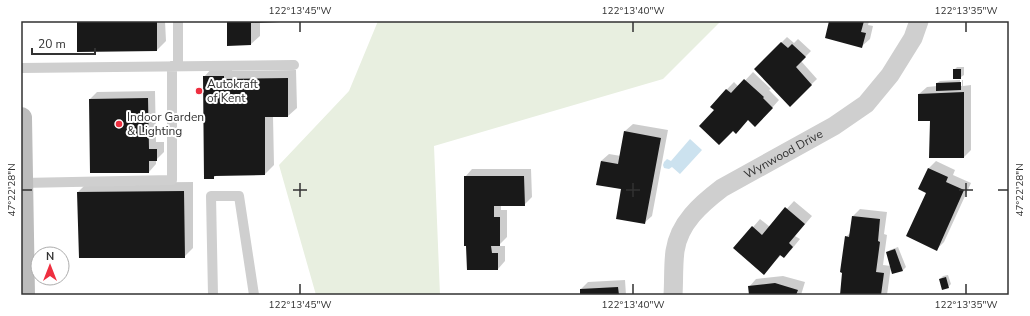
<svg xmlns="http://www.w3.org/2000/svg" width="1030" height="316" viewBox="0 0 1030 316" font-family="'Nunito Sans',sans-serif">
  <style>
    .green { fill: #e8efe0 }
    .water { fill: #cce2ef }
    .shadow { fill: #0003 }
    .building { fill: #191919 }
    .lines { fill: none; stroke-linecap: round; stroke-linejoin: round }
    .lane { stroke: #cfcfcf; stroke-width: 10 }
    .street { stroke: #cfcfcf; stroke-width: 19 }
    .secondary { stroke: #bcbcbc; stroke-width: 22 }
    .ticks { fill: none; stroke: #323232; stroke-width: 1.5 }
    .poi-dot { fill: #ee2f40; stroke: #fff; stroke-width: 1.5 }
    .labels { text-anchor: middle; stroke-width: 4; stroke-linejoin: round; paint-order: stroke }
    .poi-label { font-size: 12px; fill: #323232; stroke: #fff; text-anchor: start }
    .street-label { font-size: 12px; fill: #323232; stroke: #fff }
    .neatline { fill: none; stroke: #323232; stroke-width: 1.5 }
    .ticks-label { font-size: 10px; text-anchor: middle; fill: #323232 }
  </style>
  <rect width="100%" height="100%" fill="#fff"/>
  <path class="green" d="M378,21h343l-58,58 -229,67 6,149h-124l-37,-130 70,-74z"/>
  <path class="water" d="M690,139l12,11 -22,24 -8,-7 -3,2 -5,-1 -1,-3 1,-3 3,-3 4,2z"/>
  <path class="shadow" d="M78,21h87l1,20 -9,9 -79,1z
    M228,21h70l-38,1v14l-9,8 -23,1z
    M830,21h39l-1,4 5,1 -3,13 -8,7z
    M787,37l7,6 4,-4 13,12 -10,10 16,18 -27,26 -35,-36z
    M957,67h7v8l-3,2h-2l-5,-7z
    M212,68h20v3l64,-1 1,38 -9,8h-15l1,49 -9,9 -48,1 -4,3 -9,-101z
    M753,72l18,17 -2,1 10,10 -16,18 -14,1 -34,-9 -4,-4 23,-24 5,5z
    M960,80v6h2v-6h1v6l8,-1v65l-7,7 -33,-37 -12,-26 8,-7 10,-1v-3l3,-2z
    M155,91l1,51h8v10l-8,8v4l-7,8 -59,-73 7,-7z
    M633,124l35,6 -16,86 -8,7 -22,-34 -25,-5 4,-23 8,-7 12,2 4,-25z
    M936,161l19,9 -2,5 18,8 -27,59 -7,7 -10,-57 1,-23z
    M472,169h59l1,28 -8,8h-23v5h6v27l-9,9h7v15l-7,8h-30l-3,-92z
    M193,182v66l-9,9 -106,-65 9,-9z
    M794,201l18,15 -17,20 5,3 -9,11 -10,5 -17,18 -29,-25 25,-29 10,8z
    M860,209l27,3 -3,22 3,1 -4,30 8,1 -4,-14 3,-2 8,-3 8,20 -3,3 -10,3 -2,-7 -4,29h-46l5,-58 5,-5 2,-16z
    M948,275l3,9 -3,3 -8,-8 3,-3z
    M783,276l22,6 -4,13h-51l-1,-8 7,-8z
    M625,280l1,15h-45v-6l7,-7z"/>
  <path class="building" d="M77,21h80v30l-80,1z
    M227,21h53v1l-29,1v22l-24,1z
    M829,21h35l-3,11 5,1 -4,15 -37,-10z
    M781,42l7,6 4,-4 14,13 -10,10 16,18 -22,22 -36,-38z
    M953,69h8v10h-8z
    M203,76h21v3l64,-1v39h-23v58l-51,1v3h-10z
    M744,79l20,18 -1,1 10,10 -18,19 -7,-7 -12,14 -3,-3 -14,14 -20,-19 15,-16 -4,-3 16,-18 5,4z
    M961,82v8l-25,1v-8z
    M964,92v66h-35l1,-37h-12v-27z
    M148,98l1,51h8v12h-8v12h-59l-1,-74z
    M624,131l37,7 -16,86 -29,-5 5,-30 -25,-4 5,-24 17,3z
    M928,168l20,9 -2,5 18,8 -27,61 -31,-15 20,-43 -8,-4z
    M464,176h60l1,30h-31v11h6v29h-9l1,7h6v17h-31l-1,-24h-2z
    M184,191l1,67h-106l-2,-66z
    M785,207l20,17 -16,19 4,4 -9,11 -4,-3 -16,20 -31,-27 19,-22 10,9z
    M852,216l28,3 -2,22 2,1 -4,30 8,1 -3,22h-41l2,-22 -2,-1 5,-36 4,1z
    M895,249l8,22 -11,3 -6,-22z
    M946,277l3,11 -7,2 -3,-11z
    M775,283l23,7 -2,5h-47l-1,-9z
    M618,287l1,8h-39v-6z"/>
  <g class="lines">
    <path class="lane" d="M178,21v45
      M21,68l273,-3
      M22,183l150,-3v-114
      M213,295l-2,-99h28l15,99"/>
    <path class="street" id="s1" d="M673,295c1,-14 0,-29 2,-44 4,-28 26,-47 47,-63l112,-62 32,-22 24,-29 23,-37 6,-17"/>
    <path class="secondary" d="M21,118l3,177"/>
  </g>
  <path class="ticks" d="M300,22v10M633,22v10M966,22v10M300,183v14M633,183v14M966,183v14M22,190h10M293,190h14M626,190h14M959,190h14M998,190h10M300,284v10M633,284v10M966,284v10"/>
  <g class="poi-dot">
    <circle cx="199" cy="91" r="4"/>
    <circle cx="119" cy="124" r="4"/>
  </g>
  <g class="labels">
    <g class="poi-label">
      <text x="207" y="88">Autokraft<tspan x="207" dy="14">of Kent</tspan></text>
      <text x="127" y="121">Indoor Garden<tspan x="127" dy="14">&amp; Lighting</tspan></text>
    </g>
    <g class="street-label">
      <text dy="4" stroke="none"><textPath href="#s1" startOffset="195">Wynwood Drive</textPath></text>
    </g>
  </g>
  <rect width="1030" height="316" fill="none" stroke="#ffffff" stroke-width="44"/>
  <g transform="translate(50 266)"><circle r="19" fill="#ffffff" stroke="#adadad"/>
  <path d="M0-3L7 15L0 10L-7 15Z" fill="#ee2f40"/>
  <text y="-6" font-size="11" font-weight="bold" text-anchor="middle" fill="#323232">N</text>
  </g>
  <path d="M32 48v6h63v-6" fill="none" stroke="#323232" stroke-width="2"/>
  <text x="38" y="48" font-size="12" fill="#323232" stroke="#ffffff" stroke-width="3" paint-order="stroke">20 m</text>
  <rect x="22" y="22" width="986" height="272" class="neatline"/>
  <g class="ticks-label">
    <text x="300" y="14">122°13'45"W</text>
    <text x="633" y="14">122°13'40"W</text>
    <text x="966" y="14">122°13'35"W</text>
    <text transform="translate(11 190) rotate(-90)" y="4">47°22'28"N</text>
    <text transform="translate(1019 190) rotate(-90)" y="4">47°22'28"N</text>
    <text x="300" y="308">122°13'45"W</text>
    <text x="633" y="308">122°13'40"W</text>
    <text x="966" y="308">122°13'35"W</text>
  </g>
</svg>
